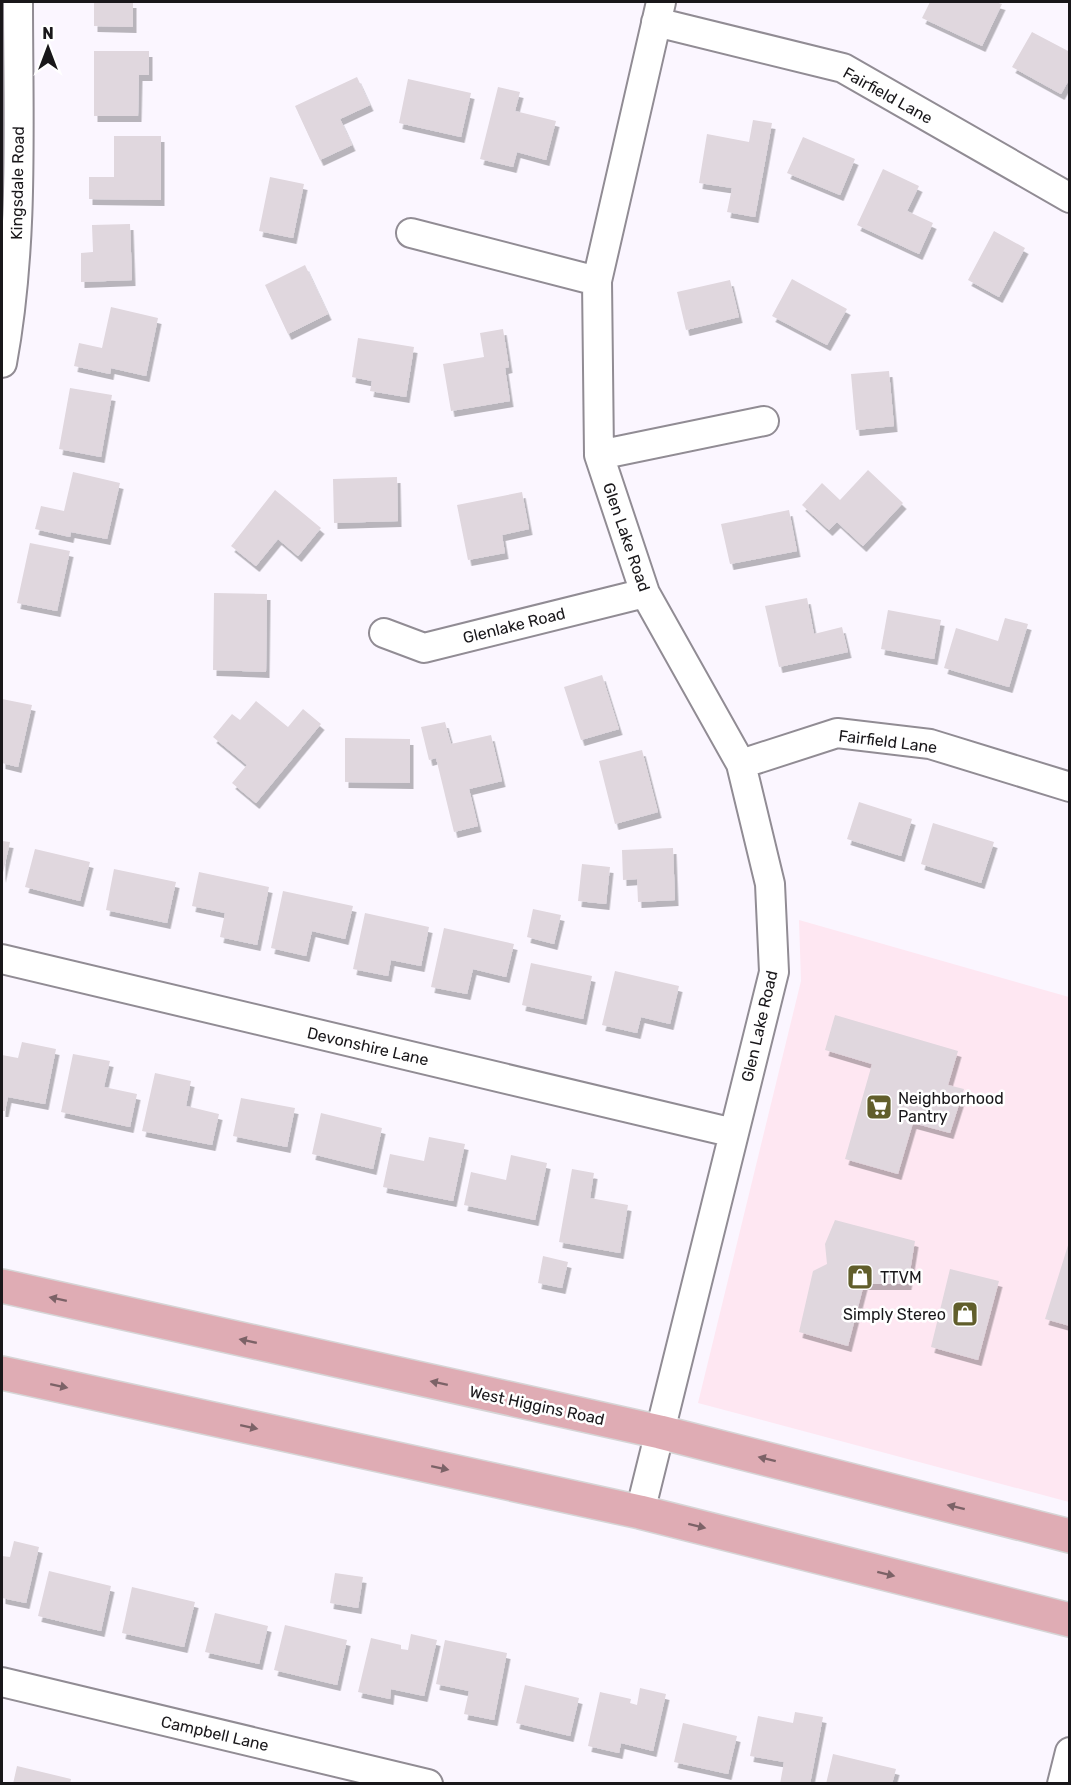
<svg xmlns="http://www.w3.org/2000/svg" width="1071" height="1785" viewBox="0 0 1071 1785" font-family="Rubik,sans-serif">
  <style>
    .commercial { fill: #fee7f2 }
    .building { fill: #e0d7de; filter: url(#shadow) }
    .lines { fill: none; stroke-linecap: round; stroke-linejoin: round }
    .minor-casing { stroke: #918c94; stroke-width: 32 }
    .major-casing { stroke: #d6d5d6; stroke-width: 36 }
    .minor { stroke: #fff; stroke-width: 28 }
    .major { stroke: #dfacb4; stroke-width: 33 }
    .oneway { fill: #7c6267 }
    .labels { text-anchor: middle; stroke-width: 5; stroke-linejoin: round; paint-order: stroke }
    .street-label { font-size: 16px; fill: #19171a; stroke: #fff }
    .poi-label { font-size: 16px; fill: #19171a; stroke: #fff; text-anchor: start }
  </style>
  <defs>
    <filter id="shadow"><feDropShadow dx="3.5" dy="6" stdDeviation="0" flood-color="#0004"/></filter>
  </defs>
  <rect width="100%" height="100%" fill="#fbf6ff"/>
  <path class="commercial" d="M799,920l270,77v505l-371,-99 103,-422z"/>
  <path class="building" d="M94,2h39v25l-39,-1z
    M930,2h65l7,2 -20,42 -60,-28z
    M1032,32l38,20v26l-9,16 -49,-27z
    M94,51h55v24h-10l-1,41h-44z
    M357,77l13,28 -30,14 12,26 -32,15 -25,-54z
    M408,79l63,14 -10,44 -62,-14z
    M498,87l22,5 -5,19 41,10 -10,39 -29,-8 -4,15 -33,-8z
    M753,120l19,3 -17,94 -28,-5 5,-24 -33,-5 8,-49 42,8z
    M114,136h47v64l-72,-1v-22h25z
    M803,137l52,22 -15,36 -53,-22z
    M883,169l36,17 -12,25 26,12 -14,31 -62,-29z
    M270,177l34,7 -11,54 -34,-7z
    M130,224l2,56 -51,2v-29l12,-1 -1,-27z
    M994,231l31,17 -26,49 -31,-17z
    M305,265l23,49 -40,20 -23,-49z
    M792,279l55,30 -20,36 -55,-29z
    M730,280l9,37 -53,13 -9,-38z
    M111,307l47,11 -12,58 -35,-8 -1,6 -36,-8 5,-23 23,5z
    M503,329l6,38 -4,1 5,33 -59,10 -8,-47 41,-7 -4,-24z
    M358,338l56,9 -8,50 -36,-6 2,-10 -20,-4z
    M889,371l5,55 -38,4 -5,-56z
    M70,388l42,7 -11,62 -42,-8z
    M868,470l35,33 -40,43 -26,-24 -8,8 -27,-25 20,-22 18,17z
    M73,472l47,11 -13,56 -36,-7 -1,5 -35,-8 6,-23 23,5z
    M397,477l1,44 -64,2 -1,-44z
    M275,490l46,38 -23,28 -20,-17 -22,27 -25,-20z
    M522,492l7,37 -27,6 3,18 -37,7 -11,-55z
    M789,510l8,41 -67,13 -9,-40z
    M30,543l40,8 -13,60 -40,-8z
    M214,593l53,1 -1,78 -53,-2z
    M807,598l7,36 28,-7 6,25 -69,15 -14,-61z
    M888,610l53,10 -7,39 -53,-10z
    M1005,618l23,6 -19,63 -65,-19 12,-40 42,13z
    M602,675l17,54 -38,11 -17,-53z
    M2,699l30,6 -14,62 -16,-4z
    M256,701l32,26 15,-18 18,15 -65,79 -24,-20 15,-18 -34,-28 19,-23 8,6z
    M445,722l6,22 40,-9 11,46 -33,8 9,37 -24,6 -18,-74 -7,2 -8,-33z
    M345,738l65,1v44l-65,-1z
    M642,750l16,62 -43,12 -16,-63z
    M859,802l53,17 -11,37 -54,-17z
    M933,823l61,19 -13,41 -60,-19z
    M2,841l8,1 -8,35z
    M673,848l2,52 -37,2 -1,-23 -14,1 -1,-30z
    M35,849l55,13 -10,39 -55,-14z
    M582,864l28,3 -4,37 -28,-3z
    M114,869l62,13 -9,41 -61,-13z
    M199,872l70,15 -12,58 -37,-8 5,-24 -33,-7z
    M283,891l70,15 -8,33 -33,-8 -6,25 -35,-8z
    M533,909l28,6 -7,29 -27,-7z
    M365,913l64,14 -8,39 -30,-6 -3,16 -35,-7z
    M444,928l70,16 -8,33 -33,-8 -6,25 -36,-7z
    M531,963l61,13 -9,43 -61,-14z
    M615,971l64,15 -9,38 -29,-7 -4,16 -35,-8z
    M835,1015l123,36 -10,34 16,4 -14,44 -37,-10 -15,51 -53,-15 27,-95 -47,-14z
    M22,1042l34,7 -11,55 -37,-7 -3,14h-3v-56l16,3z
    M73,1054l37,7 -6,26 33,7 -7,33 -69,-15z
    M155,1073l36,8 -5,25 33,8 -7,31 -70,-14z
    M241,1098l54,10 -8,39 -54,-11z
    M321,1113l61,15 -9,41 -61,-15z
    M429,1137l36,7 -12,57 -70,-14 7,-33 34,7z
    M511,1155l36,8 -12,57 -71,-15 7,-33 35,8z
    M572,1169l22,4 -4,25 38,7 -8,48 -61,-11z
    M835,1220l80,21 -7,43h-44l-16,62 -49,-14 14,-61 14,-7 -2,-20z
    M1070,1239v87l-25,-7z
    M543,1256l25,6 -6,26 -24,-5z
    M950,1269l49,12 -21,79 -47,-13z
    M14,1541l25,6 -13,56 -24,-5v-42l8,1z
    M49,1571l62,15 -10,45 -63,-15z
    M335,1573l28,4 -5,31 -28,-5z
    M132,1587l63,15 -11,45 -62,-14z
    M215,1613l53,13 -9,38 -54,-12z
    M285,1625l62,15 -10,45 -63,-15z
    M411,1634l26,6 -13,56 -33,-7 -1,10 -32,-7 13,-54 30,7v4l7,1z
    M445,1640l62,13 -13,67 -30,-6 5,-23 -33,-7z
    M525,1685l54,13 -9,38 -54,-13z
    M640,1688l26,6 -13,57 -32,-8 -2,10 -31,-7 12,-54 31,7 -1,4 7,2z
    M795,1712l28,5 -13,67h-30l4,-22 -34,-6 8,-40 35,7z
    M683,1723l54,13 -9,38 -54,-12z
    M833,1754l63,15 -4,15h-66z
    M17,1766l54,13 -1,5h-57z"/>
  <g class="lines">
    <defs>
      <path id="minor" d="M656,22l187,46 227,130
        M411,233l186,48
        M2,363c22,-119 16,-241 16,-361
        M599,455l165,-34
        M384,633l40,15 221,-55
        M741,764l96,-31 93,11 140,43
        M2,959l732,174
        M640,1512l134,-540 -4,-88 -29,-120 -96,-171 -46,-138 -2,-174 64,-279
        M2,1682l426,102
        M1062,1784l8,-32"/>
      <path id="major" d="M2,1286l658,146 410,104
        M2,1373l638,139 430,108"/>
    </defs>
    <use href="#minor" class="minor-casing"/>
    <use href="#major" class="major-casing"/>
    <use href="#minor" class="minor"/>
    <use href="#major" class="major"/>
  </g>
  <defs><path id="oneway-solid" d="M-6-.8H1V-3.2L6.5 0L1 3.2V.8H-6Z" transform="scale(1.5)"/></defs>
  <g class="oneway">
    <use href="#oneway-solid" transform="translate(58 1299) rotate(-168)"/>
    <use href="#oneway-solid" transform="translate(248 1341) rotate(-168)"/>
    <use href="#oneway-solid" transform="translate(439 1383) rotate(-168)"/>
    <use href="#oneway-solid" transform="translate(59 1386) rotate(12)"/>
    <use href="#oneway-solid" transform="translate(249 1427) rotate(12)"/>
    <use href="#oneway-solid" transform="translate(767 1459) rotate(-166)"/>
    <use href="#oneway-solid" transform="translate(440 1468) rotate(12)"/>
    <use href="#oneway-solid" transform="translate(956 1507) rotate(-166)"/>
    <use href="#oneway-solid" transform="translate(697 1526) rotate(14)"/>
    <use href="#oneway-solid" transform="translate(886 1574) rotate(14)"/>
  </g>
  <defs>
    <symbol id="supermarket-square" viewBox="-11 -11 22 22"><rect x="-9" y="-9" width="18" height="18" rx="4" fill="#615e2b" stroke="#fff"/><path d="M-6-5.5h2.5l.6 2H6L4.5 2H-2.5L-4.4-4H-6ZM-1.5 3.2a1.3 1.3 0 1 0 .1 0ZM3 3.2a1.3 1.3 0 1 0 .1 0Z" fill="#fff"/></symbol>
    <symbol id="shop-square" viewBox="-11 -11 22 22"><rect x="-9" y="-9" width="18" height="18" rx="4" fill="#615e2b" stroke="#fff"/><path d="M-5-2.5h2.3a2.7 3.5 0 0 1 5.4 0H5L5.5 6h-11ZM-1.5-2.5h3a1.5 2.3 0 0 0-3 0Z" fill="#fff"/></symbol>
  </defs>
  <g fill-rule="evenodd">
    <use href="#supermarket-square" x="864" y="1092" width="30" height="30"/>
    <use href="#shop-square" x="845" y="1262" width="30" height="30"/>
    <use href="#shop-square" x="950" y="1299" width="30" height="30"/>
  </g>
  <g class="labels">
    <g class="street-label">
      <text transform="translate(888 95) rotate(29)" y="6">Fairfield Lane</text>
      <text transform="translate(17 183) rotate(-89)" y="6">Kingsdale Road</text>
      <text transform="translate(627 537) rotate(71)" y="6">Glen Lake Road</text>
      <text transform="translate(514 625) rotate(-14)" y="6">Glenlake Road</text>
      <text transform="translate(888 741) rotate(7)" y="6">Fairfield Lane</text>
      <text transform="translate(759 1026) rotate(-77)" y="6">Glen Lake Road</text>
      <text transform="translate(368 1046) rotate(13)" y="6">Devonshire Lane</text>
      <text transform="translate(537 1405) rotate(12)" y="6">West Higgins Road</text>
      <text transform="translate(215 1733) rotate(13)" y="6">Campbell Lane</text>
    </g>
    <g class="poi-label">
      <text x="898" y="1104">Neighborhood<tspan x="898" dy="18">Pantry</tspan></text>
      <text x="880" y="1283">TTVM</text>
      <text x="946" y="1320" text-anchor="end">Simply Stereo</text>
    </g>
  </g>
  <rect width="1071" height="1785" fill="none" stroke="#19171a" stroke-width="6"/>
  <g transform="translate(48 48)" stroke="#ffffff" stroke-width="4.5" paint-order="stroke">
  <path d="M0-4.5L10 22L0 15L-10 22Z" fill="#19171a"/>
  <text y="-9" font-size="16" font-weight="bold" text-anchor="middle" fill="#19171a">N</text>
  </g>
</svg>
